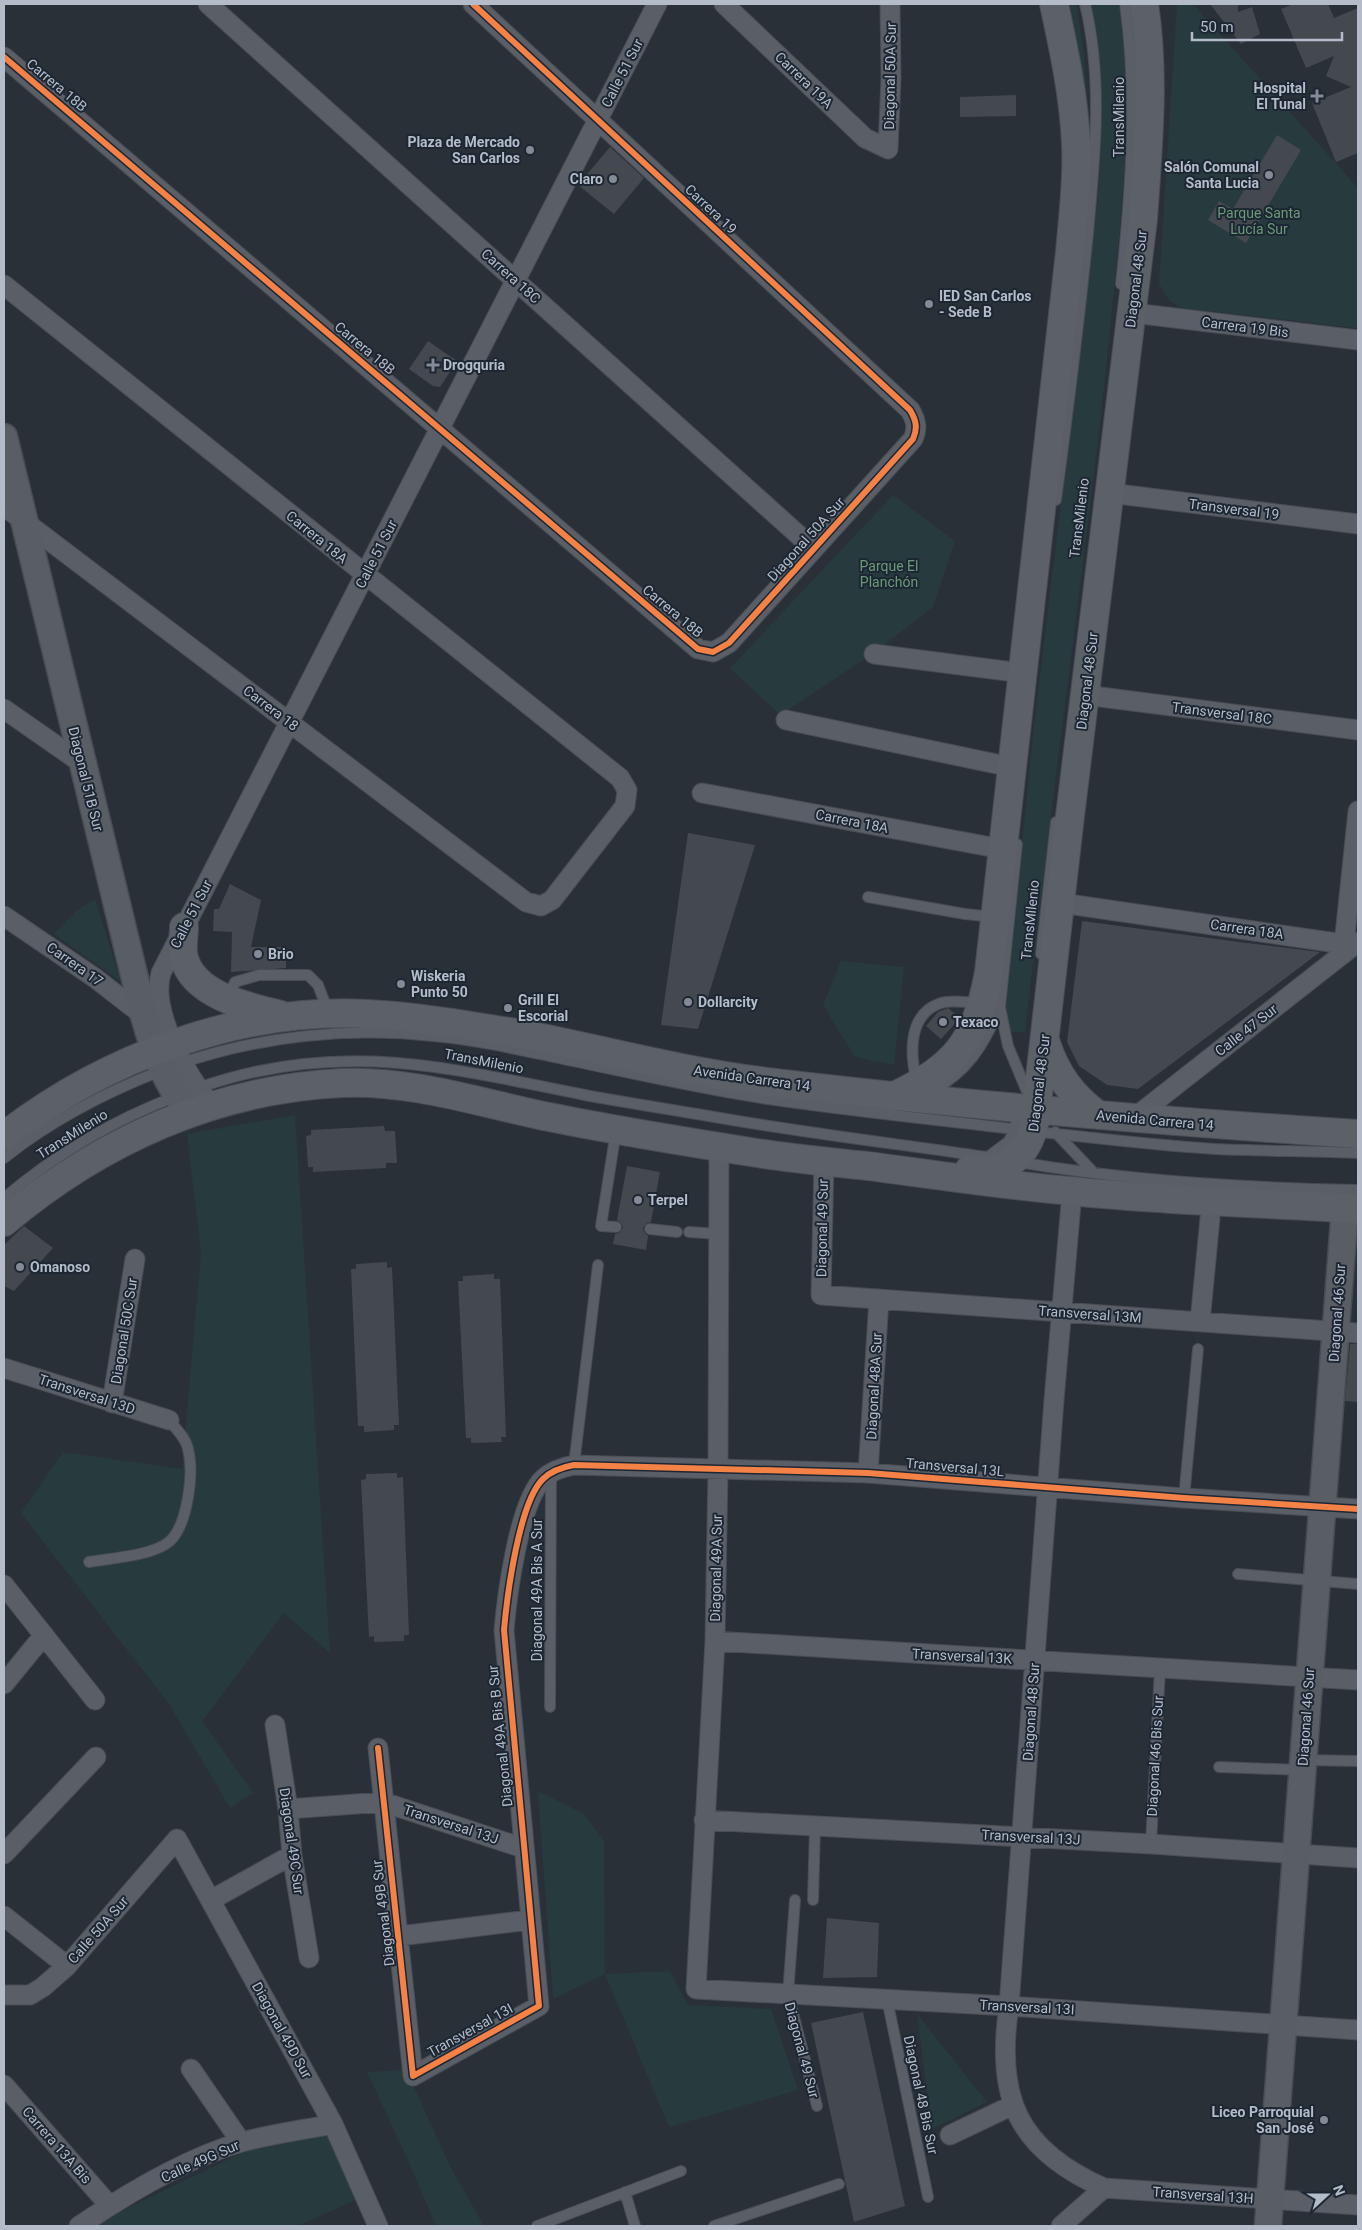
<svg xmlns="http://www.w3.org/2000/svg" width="1362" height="2230" viewBox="0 0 1362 2230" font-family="Roboto,sans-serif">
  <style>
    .green { fill: #273a3e }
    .building { fill: #444950 }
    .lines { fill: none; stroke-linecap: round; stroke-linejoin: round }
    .lane-casing { stroke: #484c53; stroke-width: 12 }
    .street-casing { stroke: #484c53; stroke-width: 21 }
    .secondary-casing { stroke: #484c53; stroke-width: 29 }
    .primary-casing { stroke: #484c55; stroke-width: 30 }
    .lane { stroke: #5a5e66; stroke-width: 10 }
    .street { stroke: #5a5e66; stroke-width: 19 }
    .secondary { stroke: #595d64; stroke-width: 26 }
    .primary { stroke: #5c6168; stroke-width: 28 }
    .cycleway-casing { stroke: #1d2633; stroke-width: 9 }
    .cycleway { stroke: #f48246; stroke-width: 6 }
    .poi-dot { fill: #848b96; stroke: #1d2633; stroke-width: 2 }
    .labels { text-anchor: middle; stroke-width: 4; stroke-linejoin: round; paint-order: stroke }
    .street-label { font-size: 14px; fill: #b4bcc9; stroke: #1d2633 }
    .poi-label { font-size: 14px; font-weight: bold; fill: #b4bcc9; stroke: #1d2633; text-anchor: start }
    .park-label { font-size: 14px; fill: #6b9a76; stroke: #1d2633 }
  </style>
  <rect width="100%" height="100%" fill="#2a3038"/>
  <path class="green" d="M1069,4h7c10,51 12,102 14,154l-3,-50z
    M1091,4h28c13,88 6,176 -3,264 -5,52 -10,103 -16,155 -24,203 -52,406 -75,609h-15l-4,-24 27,-274 65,-538c4,-63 7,-130 -7,-192z
    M1177,4h16l165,184v140l-177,-20 -12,-8 -10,-16z
    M893,495l62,46 -22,66 -58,45 -95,63 -50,-47z
    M95,899l26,83 -67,-48 22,-23z
    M841,961l63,6 -10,98 -39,-8 -32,-52z
    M295,1115l35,538 -46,-40 -82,108 51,72 -23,15 -61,-104 -148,-191 42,-61 119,17 19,-216 -14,-119z
    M538,1791l46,23 20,27 1,133 65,-3 18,34 83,4 27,81 -129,37 -64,-153 -52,25z
    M917,2014l70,88 -55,27z
    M406,2070l44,96 34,60h-48l-29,-68 -40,-86z
    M332,2134l26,65 -61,27h-201l17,-11 133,-64z"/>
  <path class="building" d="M1210,4h28v8l14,-5 8,27 -19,10z
    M1293,4h35l6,14 24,-10v145l-22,9 -24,-59 39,-16 -25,-11 8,-20 -28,12 -25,-59z
    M1016,95v21l-56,1v-20z
    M1277,135l24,15 -55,93 -38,-23 11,-19 14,8z
    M610,147l34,31 -30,36 -36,-29z
    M428,341l29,20 -17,26 -7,-1 -24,-17z
    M688,833l67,12 -57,184 -37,-4z
    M230,884l31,16 -10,47h35v21l-55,4 1,-40 -19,-1 1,-22h5z
    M1082,921l157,21 81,10 -182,137 -31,-4 -28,-19 -12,-24z
    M948,1008l12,10 -19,21 -15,-13 12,-14z
    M384,1126l1,5h10l2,32h-11v5l-73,4v-5h-5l-2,-31 5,-1v-5z
    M627,1166l33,6 -9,50 -4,1 -4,5 1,4 4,4 -2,14 -33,-6 2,-10 4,-1 4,-5 -1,-4 -5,-4z
    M24,1226l29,22 -39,43 -10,-5v-41z
    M387,1262v6l5,-1 7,158h-5v5l-30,2v-6h-6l-7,-157h5v-5z
    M494,1274v5h6l6,158h-5l1,5 -31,1v-5h-5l-8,-157h5v-5z
    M1350,1344h8v58l-13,-1z
    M397,1473v5l6,-1 6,158h-5v6l-30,1v-6l-5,1 -8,-157 5,-1v-5z
    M827,1918l52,5 -2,54 -54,1z
    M863,2012l42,194 -51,16 -43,-199z"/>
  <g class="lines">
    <defs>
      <path id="lane" d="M1121,284c10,-94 17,-186 4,-280
        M1056,500c12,-89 23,-178 32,-267 7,-76 15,-154 -3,-229
        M1017,844l-17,163 8,39 22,53
        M868,897l97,17 28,3
        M1041,954l15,-132
        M228,998l7,-16 24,-7h49l10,10 10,26
        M179,1064c81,-28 170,-37 254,-28 44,4 87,14 130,23 68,14 136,30 205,40 81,12 163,20 244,30 67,7 135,16 203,20 47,2 95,2 143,4
        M917,1083c-7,-28 -10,-69 24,-80 12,-4 27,0 39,0
        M195,1089c140,-50 245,-23 385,5 41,8 82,14 123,21 94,17 189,28 284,42
        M930,1092c38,-20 53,-46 70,-84
        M616,1131l-15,95 15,1
        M1055,1132l39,41
        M988,1157l21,-16 7,-17
        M4,1158c48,-38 102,-66 159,-88
        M1018,1162c112,19 227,26 340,28
        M4,1198c52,-44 109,-78 173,-102
        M650,1229l27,3
        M689,1232l30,2
        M574,1465l24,-200
        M1184,1498l14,-149
        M89,1562c22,-4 64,-6 81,-21 18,-17 24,-69 18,-92 -2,-11 -12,-20 -19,-29
        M1238,1574l120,10
        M550,1707l1,-234
        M1304,1760l54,1
        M1219,1767l83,3
        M1151,1844l9,-176
        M795,1900l-7,94 29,112
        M813,1900l2,-74
        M887,1999l41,198
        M625,2192l10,34
        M537,2226l144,-55
        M714,2226l125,-42"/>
      <path id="street" d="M208,4l606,545
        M724,4l141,134 23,11 3,-72 -1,-73
        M4,57l694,592 15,3 16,-9 184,-204c5,-11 3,-19 -3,-29l-437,-406
        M4,285l616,493 7,12 -2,16 -73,94 -11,6 -15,-4 -522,-396
        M1133,313l225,27
        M1110,493l248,31
        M874,654l148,19
        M1085,695l273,35
        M4,709l79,55
        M786,720l225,47
        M702,793l300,56
        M1061,903l283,41
        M4,916l91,62 49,38
        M1343,954l15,-143
        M212,1105c-25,-27 -62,-94 -51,-132l496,-969
        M1134,1118l224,-176
        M719,1147l-1,322 -3,172 -19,348 313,17 349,24
        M824,1161l-3,134 537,38
        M1072,1192l-18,208 -45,606c-14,92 9,144 95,182l254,17
        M1200,1322l10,-104
        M4,1368l165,52
        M112,1403l23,-144
        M868,1473l11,-174
        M4,1585l91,115
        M715,1641l643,39
        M4,1684l40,-49
        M275,1725l13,84 4,46 17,103
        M378,1748l35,328 126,-70 -35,-376c3,-34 15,-128 39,-151 9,-9 20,-12 31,-14l294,8 316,25 174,11
        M288,1809l95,-7 140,46
        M704,1820l447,24 207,14
        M4,1854l92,-97
        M211,1900l81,-45
        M4,1916l63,50
        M399,1936l131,-16
        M4,1995h26l13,-8 24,-21 110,-127 156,285 45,102
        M191,2069l50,73
        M4,2085l105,120
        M950,2135l63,-30
        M79,2226c46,-31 110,-69 163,-84 30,-8 61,-12 91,-18
        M1061,2226l43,-38"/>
      <path id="secondary" d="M4,437l140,579c10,36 22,67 45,97
        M1268,2226l77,-1018 13,-9"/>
      <path id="primary" d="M184,927c0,10 -3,21 0,31 10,38 65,49 97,57
        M1046,1043c10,31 26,53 52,72
        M892,1097c63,-29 85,-57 97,-125l81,-720c3,-36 8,-72 6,-108 -2,-47 -12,-94 -22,-140
        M4,1136c101,-78 235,-129 364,-122 53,3 106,12 159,21 77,15 154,36 233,46 199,24 398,40 598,53
        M970,1169c37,3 58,-12 65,-48l35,-305 73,-597c5,-71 12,-145 1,-215
        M4,1222c96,-81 211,-133 338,-139 71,-3 138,20 207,34 69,14 138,25 208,36 37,6 74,9 111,13 68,9 135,19 203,25 95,10 192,12 287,18"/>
    </defs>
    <use href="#lane" class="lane-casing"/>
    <use href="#street" class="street-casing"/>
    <use href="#secondary" class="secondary-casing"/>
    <use href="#primary" class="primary-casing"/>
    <use href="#lane" class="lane"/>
    <use href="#street" class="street"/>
    <use href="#secondary" class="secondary"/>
    <use href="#primary" class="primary"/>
    <defs>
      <path id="cycleway" d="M4,57l694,592 15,3 16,-9 184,-204c5,-11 3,-19 -3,-29l-437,-406
        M378,1748l35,328 126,-70 -35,-376c3,-34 15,-128 39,-151 9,-9 20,-12 31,-14l294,8 316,25 174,11"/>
    </defs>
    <use href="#cycleway" class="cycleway-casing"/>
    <use href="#cycleway" class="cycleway"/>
  </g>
  <g class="poi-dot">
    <path d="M1314.5 88.5h5v5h5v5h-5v5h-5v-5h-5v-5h5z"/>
    <circle cx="530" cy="150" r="5"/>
    <circle cx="1269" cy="175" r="5"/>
    <circle cx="613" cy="179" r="5"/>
    <circle cx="929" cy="304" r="5"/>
    <path d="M430.5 357.5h5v5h5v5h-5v5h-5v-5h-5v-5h5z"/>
    <circle cx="258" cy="954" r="5"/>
    <circle cx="401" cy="984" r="5"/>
    <circle cx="688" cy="1002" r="5"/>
    <circle cx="508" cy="1008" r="5"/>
    <circle cx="943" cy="1022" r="5"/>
    <circle cx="638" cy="1200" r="5"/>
    <circle cx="20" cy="1267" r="5"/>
    <circle cx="1324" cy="2120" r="5"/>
  </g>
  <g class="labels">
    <g class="street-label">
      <text transform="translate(622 73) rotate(-63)" y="5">Calle 51 Sur</text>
      <text transform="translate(890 76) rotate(-89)" y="5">Diagonal 50A Sur</text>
      <text transform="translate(804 80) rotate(44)" y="5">Carrera 19A</text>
      <text transform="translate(57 85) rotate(40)" y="5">Carrera 18B</text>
      <text transform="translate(1119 117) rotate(-90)" y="5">TransMilenio</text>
      <text transform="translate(711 209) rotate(43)" y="5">Carrera 19</text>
      <text transform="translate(511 276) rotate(42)" y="5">Carrera 18C</text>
      <text transform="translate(1136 279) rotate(-83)" y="5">Diagonal 48 Sur</text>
      <text transform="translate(1245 327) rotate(7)" y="5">Carrera 19 Bis</text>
      <text transform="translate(365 348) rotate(40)" y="5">Carrera 18B</text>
      <text transform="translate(1234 509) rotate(7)" y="5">Transversal 19</text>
      <text transform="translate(1079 518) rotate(-83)" y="5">TransMilenio</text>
      <text transform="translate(317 537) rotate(39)" y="5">Carrera 18A</text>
      <text transform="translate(806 539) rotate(-48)" y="5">Diagonal 50A Sur</text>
      <text transform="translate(376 554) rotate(-63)" y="5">Calle 51 Sur</text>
      <text transform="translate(673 611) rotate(40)" y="5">Carrera 18B</text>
      <text transform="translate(1087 681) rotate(-83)" y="5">Diagonal 48 Sur</text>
      <text transform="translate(271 708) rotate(37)" y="5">Carrera 18</text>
      <text transform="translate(1222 713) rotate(7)" y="5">Transversal 18C</text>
      <text transform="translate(86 779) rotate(76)" y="5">Diagonal 51B Sur</text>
      <text transform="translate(852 821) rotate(11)" y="5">Carrera 18A</text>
      <text transform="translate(191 914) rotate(-63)" y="5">Calle 51 Sur</text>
      <text transform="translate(1030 920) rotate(-84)" y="5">TransMilenio</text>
      <text transform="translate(1247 929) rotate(8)" y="5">Carrera 18A</text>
      <text transform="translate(75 964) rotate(35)" y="5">Carrera 17</text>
      <text transform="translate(1246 1030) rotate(-38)" y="5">Calle 47 Sur</text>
      <text transform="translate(484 1061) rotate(11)" y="5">TransMilenio</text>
      <text transform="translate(752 1078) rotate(8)" y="5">Avenida Carrera 14</text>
      <text transform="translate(1039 1083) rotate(-83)" y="5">Diagonal 48 Sur</text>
      <text transform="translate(1155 1120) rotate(5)" y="5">Avenida Carrera 14</text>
      <text transform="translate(72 1134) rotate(-32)" y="5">TransMilenio</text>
      <text transform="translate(822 1228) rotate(-89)" y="5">Diagonal 49 Sur</text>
      <text transform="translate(1337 1313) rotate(-86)" y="5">Diagonal 46 Sur</text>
      <text transform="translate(1090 1314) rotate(4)" y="5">Transversal 13M</text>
      <text transform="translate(124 1331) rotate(-81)" y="5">Diagonal 50C Sur</text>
      <text transform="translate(874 1386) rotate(-87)" y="5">Diagonal 48A Sur</text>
      <text transform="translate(87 1394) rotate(18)" y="5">Transversal 13D</text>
      <text transform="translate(955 1467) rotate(5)" y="5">Transversal 13L</text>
      <text transform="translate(716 1568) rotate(-89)" y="5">Diagonal 49A Sur</text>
      <text transform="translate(537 1590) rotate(-90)" y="5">Diagonal 49A Bis A Sur</text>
      <text transform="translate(962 1656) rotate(3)" y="5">Transversal 13K</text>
      <text transform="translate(1031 1712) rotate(-86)" y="5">Diagonal 48 Sur</text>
      <text transform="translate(1306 1717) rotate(-86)" y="5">Diagonal 46 Sur</text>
      <text transform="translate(500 1736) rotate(-96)" y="5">Diagonal 49A Bis B Sur</text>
      <text transform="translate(1155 1756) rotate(-87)" y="5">Diagonal 46 Bis Sur</text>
      <text transform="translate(451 1824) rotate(18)" y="5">Transversal 13J</text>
      <text transform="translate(1031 1837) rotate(3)" y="5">Transversal 13J</text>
      <text transform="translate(292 1841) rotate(82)" y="5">Diagonal 49C Sur</text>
      <text transform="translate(383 1913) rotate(-97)" y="5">Diagonal 49B Sur</text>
      <text transform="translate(98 1930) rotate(-49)" y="5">Calle 50A Sur</text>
      <text transform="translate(1027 2007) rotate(3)" y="5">Transversal 13I</text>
      <text transform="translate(282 2030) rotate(61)" y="5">Diagonal 49D Sur</text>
      <text transform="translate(470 2030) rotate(-29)" y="5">Transversal 13I</text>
      <text transform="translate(802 2050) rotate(75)" y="5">Diagonal 49 Sur</text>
      <text transform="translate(921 2095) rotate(78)" y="5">Diagonal 48 Bis Sur</text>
      <text transform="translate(57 2145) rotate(49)" y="5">Carrera 13A Bis</text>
      <text transform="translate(200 2161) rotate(-24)" y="5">Calle 49G Sur</text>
      <text transform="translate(1203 2195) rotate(4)" y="5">Transversal 13H</text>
    </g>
    <g class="poi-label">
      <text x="1306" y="93" text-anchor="end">Hospital<tspan x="1306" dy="16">El Tunal</tspan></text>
      <text x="520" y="147" text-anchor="end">Plaza de Mercado<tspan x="520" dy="16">San Carlos</tspan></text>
      <text x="1259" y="172" text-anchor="end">Salón Comunal<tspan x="1259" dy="16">Santa Lucia</tspan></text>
      <text x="603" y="184" text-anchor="end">Claro</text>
      <text x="939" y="301">IED San Carlos<tspan x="939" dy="16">- Sede B</tspan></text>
      <text x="443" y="370">Drogquria</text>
      <text x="268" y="959">Brio</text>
      <text x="411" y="981">Wiskeria<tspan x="411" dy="16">Punto 50</tspan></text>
      <text x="518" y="1005">Grill El<tspan x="518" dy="16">Escorial</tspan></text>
      <text x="698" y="1007">Dollarcity</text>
      <text x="953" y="1027">Texaco</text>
      <text x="648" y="1205">Terpel</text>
      <text x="30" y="1272">Omanoso</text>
      <text x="1314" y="2117" text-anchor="end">Liceo Parroquial<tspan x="1314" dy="16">San José</tspan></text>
    </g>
    <g class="park-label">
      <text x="1259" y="218">Parque Santa<tspan x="1259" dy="16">Lucía Sur</tspan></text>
      <text x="889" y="571">Parque El<tspan x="889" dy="16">Planchón</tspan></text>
    </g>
  </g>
  <rect width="1362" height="2230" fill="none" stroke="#b4bcc9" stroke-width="10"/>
  <g transform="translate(1327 2195) rotate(69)" stroke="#1d2633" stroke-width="4" paint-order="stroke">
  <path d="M0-4L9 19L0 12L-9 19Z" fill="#b4bcc9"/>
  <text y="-8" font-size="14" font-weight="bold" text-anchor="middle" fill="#b4bcc9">N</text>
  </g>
  <path d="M1192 32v8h150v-8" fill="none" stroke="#b4bcc9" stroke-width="2.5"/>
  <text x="1200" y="32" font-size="15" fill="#b4bcc9" stroke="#1d2633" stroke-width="4" paint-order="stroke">50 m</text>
</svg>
